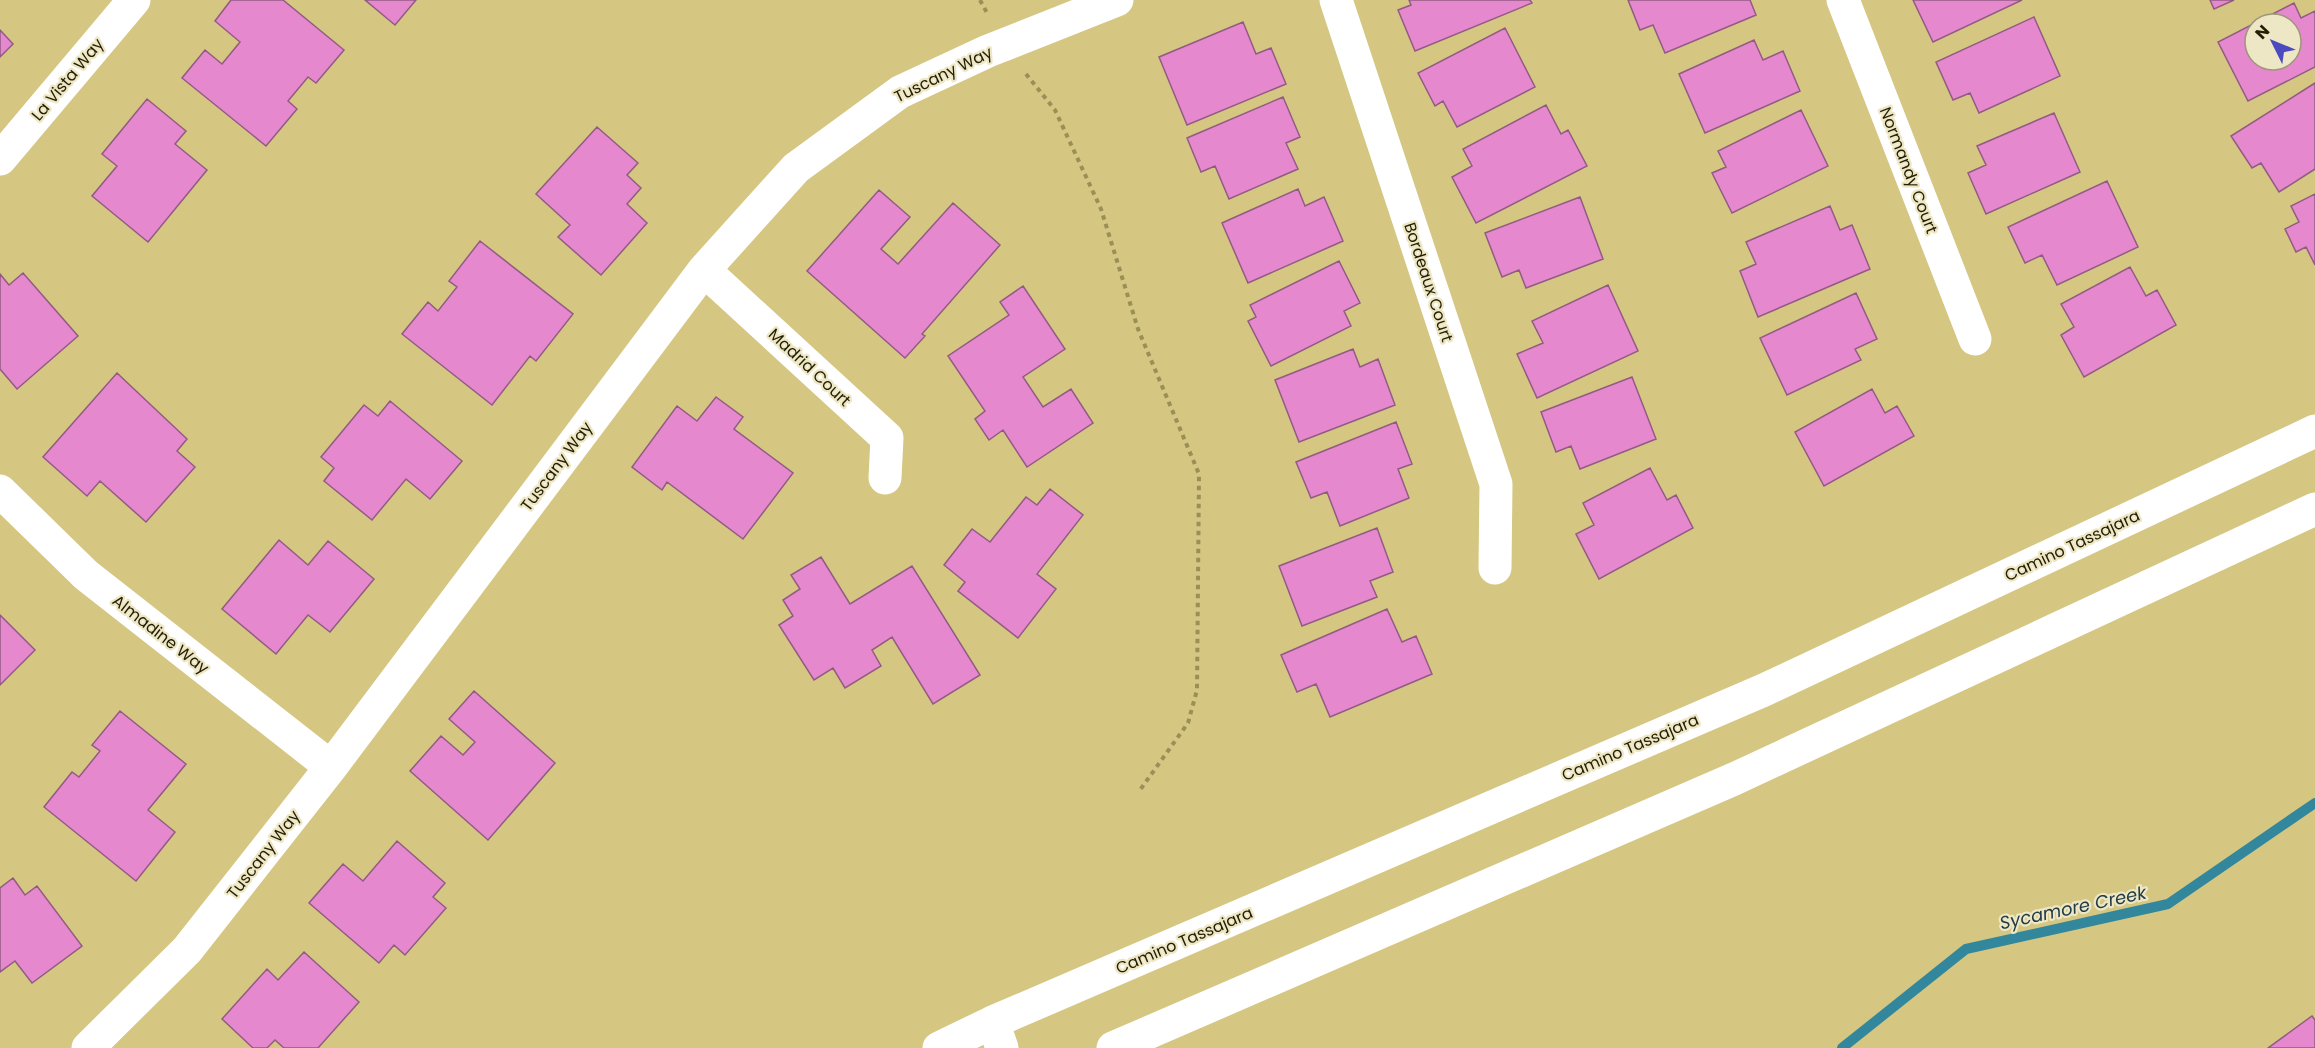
<svg xmlns="http://www.w3.org/2000/svg" width="2315" height="1048" viewBox="0 0 2315 1048" font-family="Poppins,sans-serif">
  <style>
    .lines { fill: none; stroke-linecap: round; stroke-linejoin: round }
    .stream { stroke: #33879c; stroke-width: 10 }
    .building { fill: #e688cd; stroke: #925b83; stroke-width: 1.5; fill-rule: evenodd }
    .path { stroke: #9b8f58; stroke-width: 4; stroke-dasharray: 4.5 4.5; stroke-linecap: butt }
    .minor { stroke: #fff; stroke-width: 33 }
    .major { stroke: #fff; stroke-width: 33 }
    .labels { text-anchor: middle; stroke-width: 4.5; stroke-linejoin: round; paint-order: stroke }
    .street-label { font-size: 16px; fill: #231d02; stroke: #eee7c5 }
    .water-label { font-size: 18px; font-style: italic; fill: #233d45; stroke: #eee7c5 }
  </style>
  <rect width="100%" height="100%" fill="#d5c682"/>
  <g class="lines">
    <path class="stream" d="M1842,1048l124,-99 202,-45 147,-101"/>
  </g>
  <path class="building" d="M231,0h52l61,50 -28,33 -8,-6 -20,24 9,8 -31,37 -84,-68 23,-28 17,14 18,-22 -25,-21z
    M365,0h51l-21,25z
    M1409,0h121l2,3 -117,48 -17,-41 13,-5z
    M1628,0h122l6,15 -91,38 -12,-28 -13,5z
    M1913,0h109l-89,42z
    M2210,0h24l-20,9z
    M2294,3l7,15 14,-7v56l-67,34 -30,-59zM2255,24h36v36h-36z
    M2034,17l26,59 -81,37 -9,-20 -17,7 -17,-38z
    M1243,22l13,32 15,-6 15,36 -99,41 -28,-68z
    M1505,28l30,59 -78,40 -14,-26 -8,5 -17,-33z
    M0,30l13,14 -13,13z
    M1754,40l9,20 20,-9 17,40 -95,42 -26,-59z
    M2315,83v86l-36,23 -18,-29 -9,5 -21,-32z
    M1283,97l17,40 -14,6 12,26 -69,30 -14,-33 -14,6 -14,-34z
    M147,99l39,32 -11,13 32,26 -59,72 -56,-46 25,-30 -15,-12z
    M1546,105l15,29 7,-4 19,36 -111,57 -24,-46 20,-11 -9,-17z
    M1801,110l27,56 -96,47 -20,-40 14,-6 -8,-16z
    M2054,113l26,59 -94,42 -18,-41 18,-8 -9,-19z
    M597,127l41,36 -11,12 14,13 -14,16 20,19 -46,52 -43,-38 12,-12 -34,-31z
    M2107,181l31,66 -81,38 -15,-30 -17,8 -17,-36z
    M1298,189l7,17 19,-9 19,44 -95,42 -26,-60z
    M879,190l31,27 -29,32 17,15 55,-61 47,42 -78,89 3,2 -20,22 -98,-87z
    M2315,194v71l-9,-18 -10,5 -11,-23 14,-7 -8,-16z
    M1580,197l23,62 -77,29 -7,-18 -17,7 -17,-44z
    M1830,206l10,24 12,-5 18,44 -112,48 -18,-46 16,-7 -10,-22z
    M480,241l93,73 -37,47 -6,-5 -38,49 -90,-71 26,-32 10,9 19,-24 -8,-6z
    M1339,261l21,42 -16,8 7,15 -80,40 -23,-45 8,-4 -6,-12z
    M2130,267l16,29 11,-6 19,35 -92,52 -23,-42 13,-8 -13,-23z
    M23,273l55,63 -61,53 -17,-20v-95l9,11z
    M1608,285l30,66 -101,47 -20,-44 26,-11 -11,-22z
    M1023,286l42,63 -42,28 20,30 28,-18 22,34 -66,44 -24,-37 -14,10 -14,-21 10,-8 -37,-55 61,-41 -9,-13z
    M1856,293l21,46 -22,10 6,11 -74,35 -27,-57z
    M1353,349l7,18 18,-8 17,46 -96,37 -24,-62z
    M117,373l70,66 -10,12 18,16 -49,55 -46,-41 -13,15 -44,-39z
    M1632,377l24,62 -76,30 -9,-23 -15,6 -15,-40z
    M1872,389l13,24 12,-7 17,30 -90,50 -29,-54z
    M716,397l27,20 -9,12 59,44 -50,66 -76,-57 -5,8 -30,-23 45,-61 20,15z
    M390,401l72,60 -32,38 -24,-20 -34,41 -48,-39 10,-13 -13,-11 43,-52 14,11z
    M1396,422l16,42 -14,5 11,29 -69,28 -13,-34 -16,6 -15,-36z
    M1650,468l17,32 9,-5 17,33 -94,51 -23,-45 18,-9 -11,-22z
    M1050,489l33,26 -46,59 19,15 -38,49 -60,-47 7,-9 -21,-17 28,-36 18,13 36,-45 11,8z
    M1377,528l16,44 -23,9 7,16 -75,29 -23,-60z
    M279,540l29,25 20,-24 46,38 -44,53 -22,-17 -32,39 -54,-45z
    M821,557l29,47 62,-38 68,109 -47,29 -41,-67 -20,13 9,16 -36,22 -12,-20 -19,12 -35,-55 14,-9 -10,-16 17,-11 -9,-14z
    M1387,609l15,33 14,-6 16,38 -102,43 -14,-33 -19,8 -16,-37z
    M0,615l35,35 -35,35z
    M474,691l81,72 -67,77 -78,-69 31,-35 22,19 12,-13 -26,-23z
    M120,711l66,53 -38,46 27,22 -39,49 -92,-74 28,-35 7,5 21,-26 -8,-6z
    M397,841l48,42 -12,14 13,11 -41,47 -11,-10 -15,18 -70,-60 34,-39 20,17z
    M13,878l12,17 12,-9 45,60 -50,37 -17,-22 -15,11v-84z
    M304,952l55,50 -41,46h-34l-9,-8 -8,8h-14l-31,-29 45,-50 11,11z
    M2312,1016l3,4v28h-47z"/>
  <g class="lines">
    <path class="path" d="M980,0l7,13
      M1026,74l29,36 46,99 37,120 61,145 -2,216 -9,33 -48,67"/>
    <path class="minor" d="M1336,0l160,484 -1,84
      M1843,0l132,339
      M0,159l134,-159
      M704,270l183,168 -2,40
      M0,491l86,84 245,192
      M993,1022l9,26
      M88,1048l99,-98 144,-183 373,-497 92,-102 104,-76 88,-41 129,-51"/>
    <path class="major" d="M939,1048l54,-26 771,-332 551,-259
      M1113,1048l621,-269 581,-270"/>
  </g>
  <g class="labels">
    <g class="street-label">
      <text transform="translate(943 74) rotate(-26)" y="6">Tuscany Way</text>
      <text transform="translate(67 79) rotate(-50)" y="6">La Vista Way</text>
      <text transform="translate(1909 170) rotate(69)" y="6">Normandy Court</text>
      <text transform="translate(1429 282) rotate(72)" y="6">Bordeaux Court</text>
      <text transform="translate(810 367) rotate(43)" y="6">Madrid Court</text>
      <text transform="translate(556 466) rotate(-53)" y="6">Tuscany Way</text>
      <text transform="translate(2072 545) rotate(-25)" y="6">Camino Tassajara</text>
      <text transform="translate(161 634) rotate(38)" y="6">Almadine Way</text>
      <text transform="translate(1630 747) rotate(-23)" y="6">Camino Tassajara</text>
      <text transform="translate(263 854) rotate(-52)" y="6">Tuscany Way</text>
      <text transform="translate(1184 940) rotate(-23)" y="6">Camino Tassajara</text>
    </g>
    <g class="water-label">
      <text transform="translate(2073 908) rotate(-12)" y="6">Sycamore Creek</text>
    </g>
  </g>
  <g transform="translate(2273 42) rotate(313)"><circle r="28" fill="#eee7c5" stroke="#9d9677" stroke-width="1.5"/>
  <path d="M0-4.5L10 22L0 15L-10 22Z" fill="#4b4ac0"/>
  <text y="-9" font-size="16" font-weight="bold" text-anchor="middle" fill="#231d02">N</text>
  </g>
</svg>
